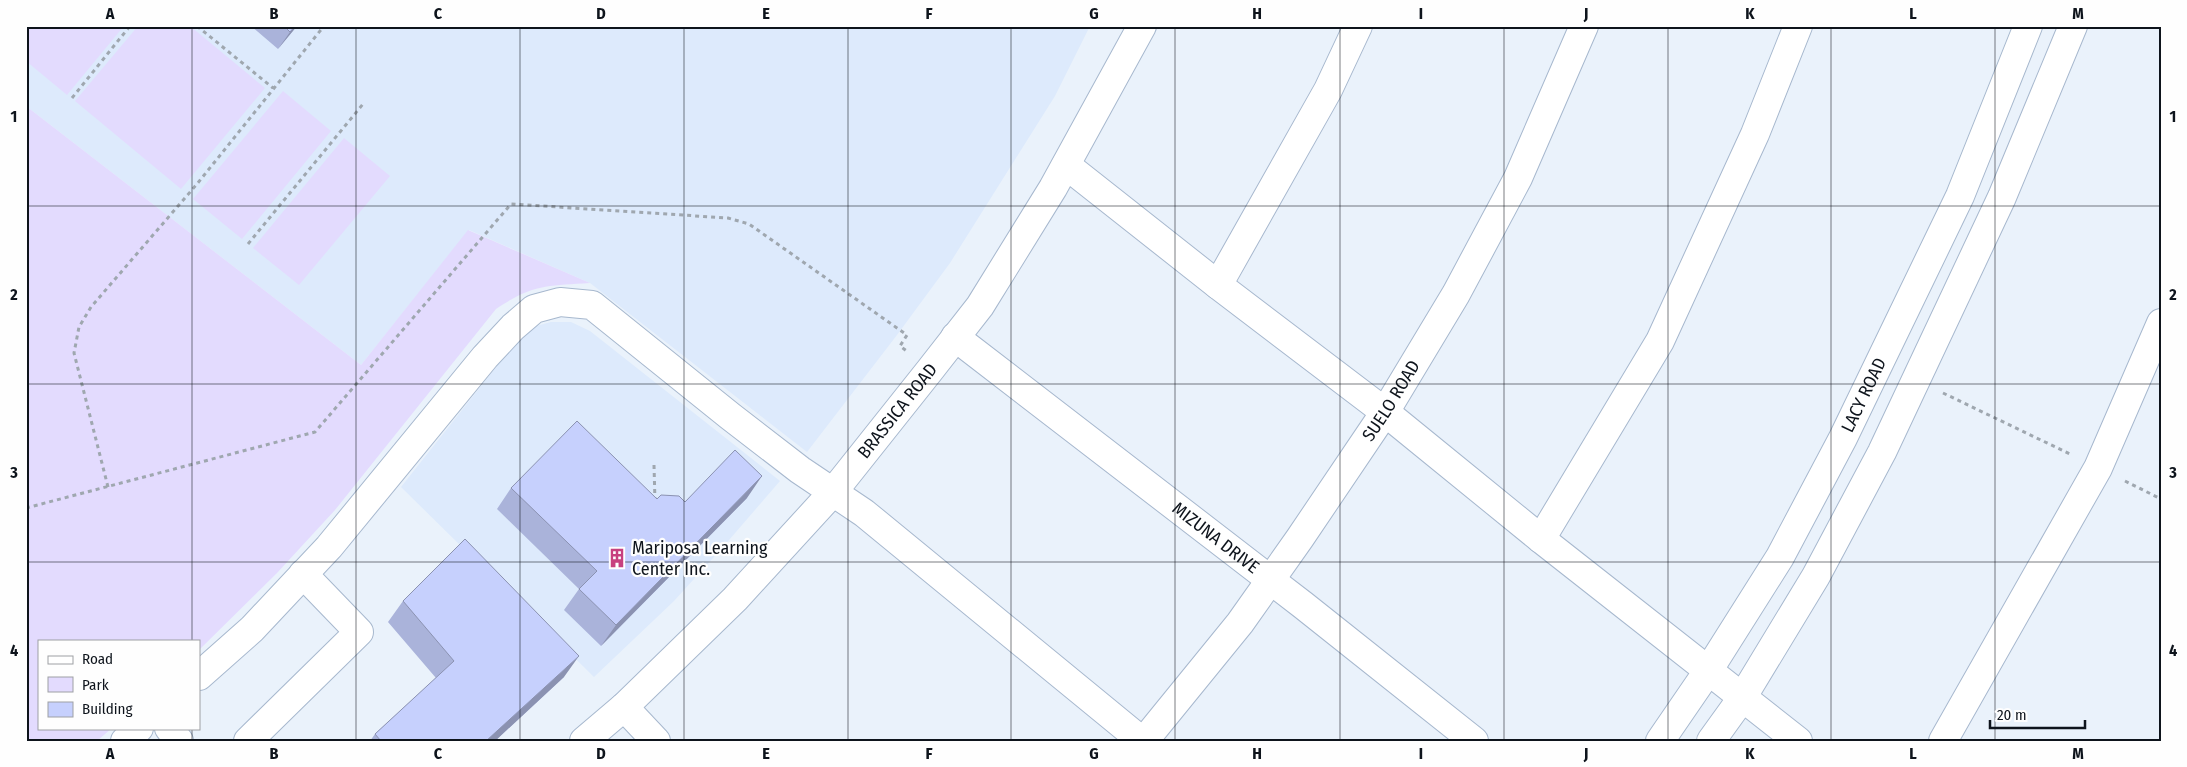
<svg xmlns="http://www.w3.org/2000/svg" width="2187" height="767" viewBox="0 0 2187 767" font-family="'Fira Sans Condensed',sans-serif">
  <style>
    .built { fill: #ddeafc }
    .green { fill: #e3dbfe }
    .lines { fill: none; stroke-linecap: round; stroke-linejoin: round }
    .minor-casing { stroke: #a7b8ce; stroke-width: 30 }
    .path { stroke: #9fa7af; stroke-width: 3; stroke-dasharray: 4 4; stroke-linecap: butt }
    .minor { stroke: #fff; stroke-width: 28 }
    .wall { fill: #aab3da }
    .shaded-wall { fill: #8b92b1 }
    .building { fill: #c6d0fd; stroke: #8b92b1 }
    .grid { fill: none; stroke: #0e141c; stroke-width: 1; stroke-opacity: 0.55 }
    .labels { text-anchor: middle; stroke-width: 4.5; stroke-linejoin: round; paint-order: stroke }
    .street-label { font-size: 18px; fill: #0e141c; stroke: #fefefe }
    .poi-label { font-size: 18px; fill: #0e141c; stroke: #fefefe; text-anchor: start }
    .neatline { fill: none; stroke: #0e141c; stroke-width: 2 }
    .grid-label { font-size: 16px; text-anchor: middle; font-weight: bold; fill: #0e141c }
  </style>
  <rect width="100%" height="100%" fill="#eaf2fb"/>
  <path class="built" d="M26,26h1064l-35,70 -105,167 -53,72 -90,117 -217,-169 -121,-53 -108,135 -335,-259z
    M551,322h20l19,9 190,150 -57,66 -49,54 -80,76 -193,-190 115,-145 13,-14z"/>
  <path class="green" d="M26,26h98l-57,69 -41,-34z
    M138,26h52l75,62 -84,101 -106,-88z
    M283,91l48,40 -89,108 -49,-40z
    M26,106l335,259 107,-135 122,53c-43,3 -57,1 -94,26l-161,201 -58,63 -78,77v-9h-160v87h73l-15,13h-71z
    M344,138l46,38 -91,109 -46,-37z"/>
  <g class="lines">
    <defs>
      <g id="minor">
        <path d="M1066,165l152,120 167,127 156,127 257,202"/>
        <path d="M1218,285l110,-195 30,-64"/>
        <path id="s1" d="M955,337l348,268 171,136"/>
        <path d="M1541,539l119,-198 95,-207 43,-108"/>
        <path d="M199,676l53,-47 77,-82 156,-190 28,-30 21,-18 26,-7 32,3 138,111 70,54 64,43 278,228"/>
        <path d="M624,707l32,34"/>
        <path d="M169,728l10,13"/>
        <path d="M125,741l14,-13"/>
        <path d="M248,741l111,-109 -56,-58"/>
        <path id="s2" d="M584,741l40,-34 111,-108 98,-107 97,-122 50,-64 73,-118 89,-162"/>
        <path id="s3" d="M1144,741l96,-118 60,-85 85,-126 71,-118 62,-116 66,-152"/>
        <path id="s4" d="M1660,741l48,-70 72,-114 63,-119 117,-242 68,-170"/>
        <path d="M1711,741l31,-43 74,-122 66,-124 120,-255 71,-171"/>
        <path d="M1943,741l155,-273 63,-145"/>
      </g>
    </defs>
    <use href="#minor" class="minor-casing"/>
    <path class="path" d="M197,26l76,62
      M72,98l58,-72
      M248,244l115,-140
      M1943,393l127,61
      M654,465l1,37
      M2125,481l36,18
      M108,487l-34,-134 5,-26 12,-20 106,-123 127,-158
      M26,508l289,-76 196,-228 217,14 21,6 158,111 -7,11 8,6"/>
    <use href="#minor" class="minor"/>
  </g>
  <path class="wall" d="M251,26h46l-19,23z
    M511,488l174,14 62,-4 -146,148 -37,-36 15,-21 -82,-80z
    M403,601l161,76 -69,64h-125l5,-7 61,-56 -48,-56z"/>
  <path class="shaded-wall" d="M295,26h2l-19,23 12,-17z
    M762,476l-15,22 -146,148 15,-21z
    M579,656l-15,21 -69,64h-9z"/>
  <path class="building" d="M284,26h11l-5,6z
    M577,421l80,78 4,-4 18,1 6,6 50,-52 27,26 -146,149 -37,-36 18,-18 -86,-83z
    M465,539l114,117 -93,85h-105l-6,-7 79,-73 -51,-60z"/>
  <path class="grid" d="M192,26v615M356,26v715M520,26v715M684,26v715M848,26v715M1011,26v715M1175,26v715M1340,26v715M1504,26v715M1668,26v715M1831,26v715M1995,26v715M26,206h2135M26,384h2135M26,562h2135M192,728v13"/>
  <defs>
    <symbol id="building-bare" viewBox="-9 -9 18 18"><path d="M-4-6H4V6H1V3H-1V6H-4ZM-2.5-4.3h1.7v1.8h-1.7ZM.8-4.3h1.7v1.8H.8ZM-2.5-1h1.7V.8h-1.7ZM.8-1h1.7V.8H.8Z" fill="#c7407f" stroke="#fefefe" stroke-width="2.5" paint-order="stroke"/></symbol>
  </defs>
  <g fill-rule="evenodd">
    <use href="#building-bare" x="603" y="544" width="28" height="28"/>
  </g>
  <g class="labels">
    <g class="street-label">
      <text dy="6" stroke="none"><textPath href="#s4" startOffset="402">LACY ROAD</textPath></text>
      <text dy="6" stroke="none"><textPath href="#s3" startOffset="421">SUELO ROAD</textPath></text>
      <text dy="6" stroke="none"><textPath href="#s2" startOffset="456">BRASSICA ROAD</textPath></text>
      <text dy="6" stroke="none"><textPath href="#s1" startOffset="329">MIZUNA DRIVE</textPath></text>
    </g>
    <g class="poi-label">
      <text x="632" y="554">Mariposa Learning<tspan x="632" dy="21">Center Inc.</tspan></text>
    </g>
  </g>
  <rect width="2187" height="767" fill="none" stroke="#fefefe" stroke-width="55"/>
  <rect x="38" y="640" width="162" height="90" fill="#fefefe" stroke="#9ea0a4"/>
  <rect x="48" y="656" width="25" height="8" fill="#ffffff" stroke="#9ea0a4"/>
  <text x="82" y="664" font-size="15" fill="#0e141c">Road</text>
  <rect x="48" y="677" width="25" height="15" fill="#e3dbfe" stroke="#9ea0a4"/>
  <text x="82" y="690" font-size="15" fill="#0e141c">Park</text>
  <rect x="48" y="702" width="25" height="15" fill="#c6d0fd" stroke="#9ea0a4"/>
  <text x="82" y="714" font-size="15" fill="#0e141c">Building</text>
  <path d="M1990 720v8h95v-8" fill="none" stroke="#0e141c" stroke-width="2.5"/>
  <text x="1997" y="720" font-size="15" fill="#0e141c" stroke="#fefefe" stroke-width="4" paint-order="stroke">20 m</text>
  <rect x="28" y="28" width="2132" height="712" class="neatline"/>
  <g class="grid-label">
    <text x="110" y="19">A</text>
    <text x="274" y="19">B</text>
    <text x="438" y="19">C</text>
    <text x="601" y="19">D</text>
    <text x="766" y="19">E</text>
    <text x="929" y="19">F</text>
    <text x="1094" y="19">G</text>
    <text x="1257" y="19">H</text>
    <text x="1421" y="19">I</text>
    <text x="1586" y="19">J</text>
    <text x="1750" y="19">K</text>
    <text x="1913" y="19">L</text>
    <text x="2078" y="19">M</text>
    <text x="14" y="122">1</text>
    <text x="2173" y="122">1</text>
    <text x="14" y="300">2</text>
    <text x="2173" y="300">2</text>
    <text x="14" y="478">3</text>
    <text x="2173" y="478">3</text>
    <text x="14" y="656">4</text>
    <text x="2173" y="656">4</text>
    <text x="110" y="759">A</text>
    <text x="274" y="759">B</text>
    <text x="438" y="759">C</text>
    <text x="601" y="759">D</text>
    <text x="766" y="759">E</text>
    <text x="929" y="759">F</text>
    <text x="1094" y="759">G</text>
    <text x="1257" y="759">H</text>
    <text x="1421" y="759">I</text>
    <text x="1586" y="759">J</text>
    <text x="1750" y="759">K</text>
    <text x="1913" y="759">L</text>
    <text x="2078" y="759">M</text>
  </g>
</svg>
